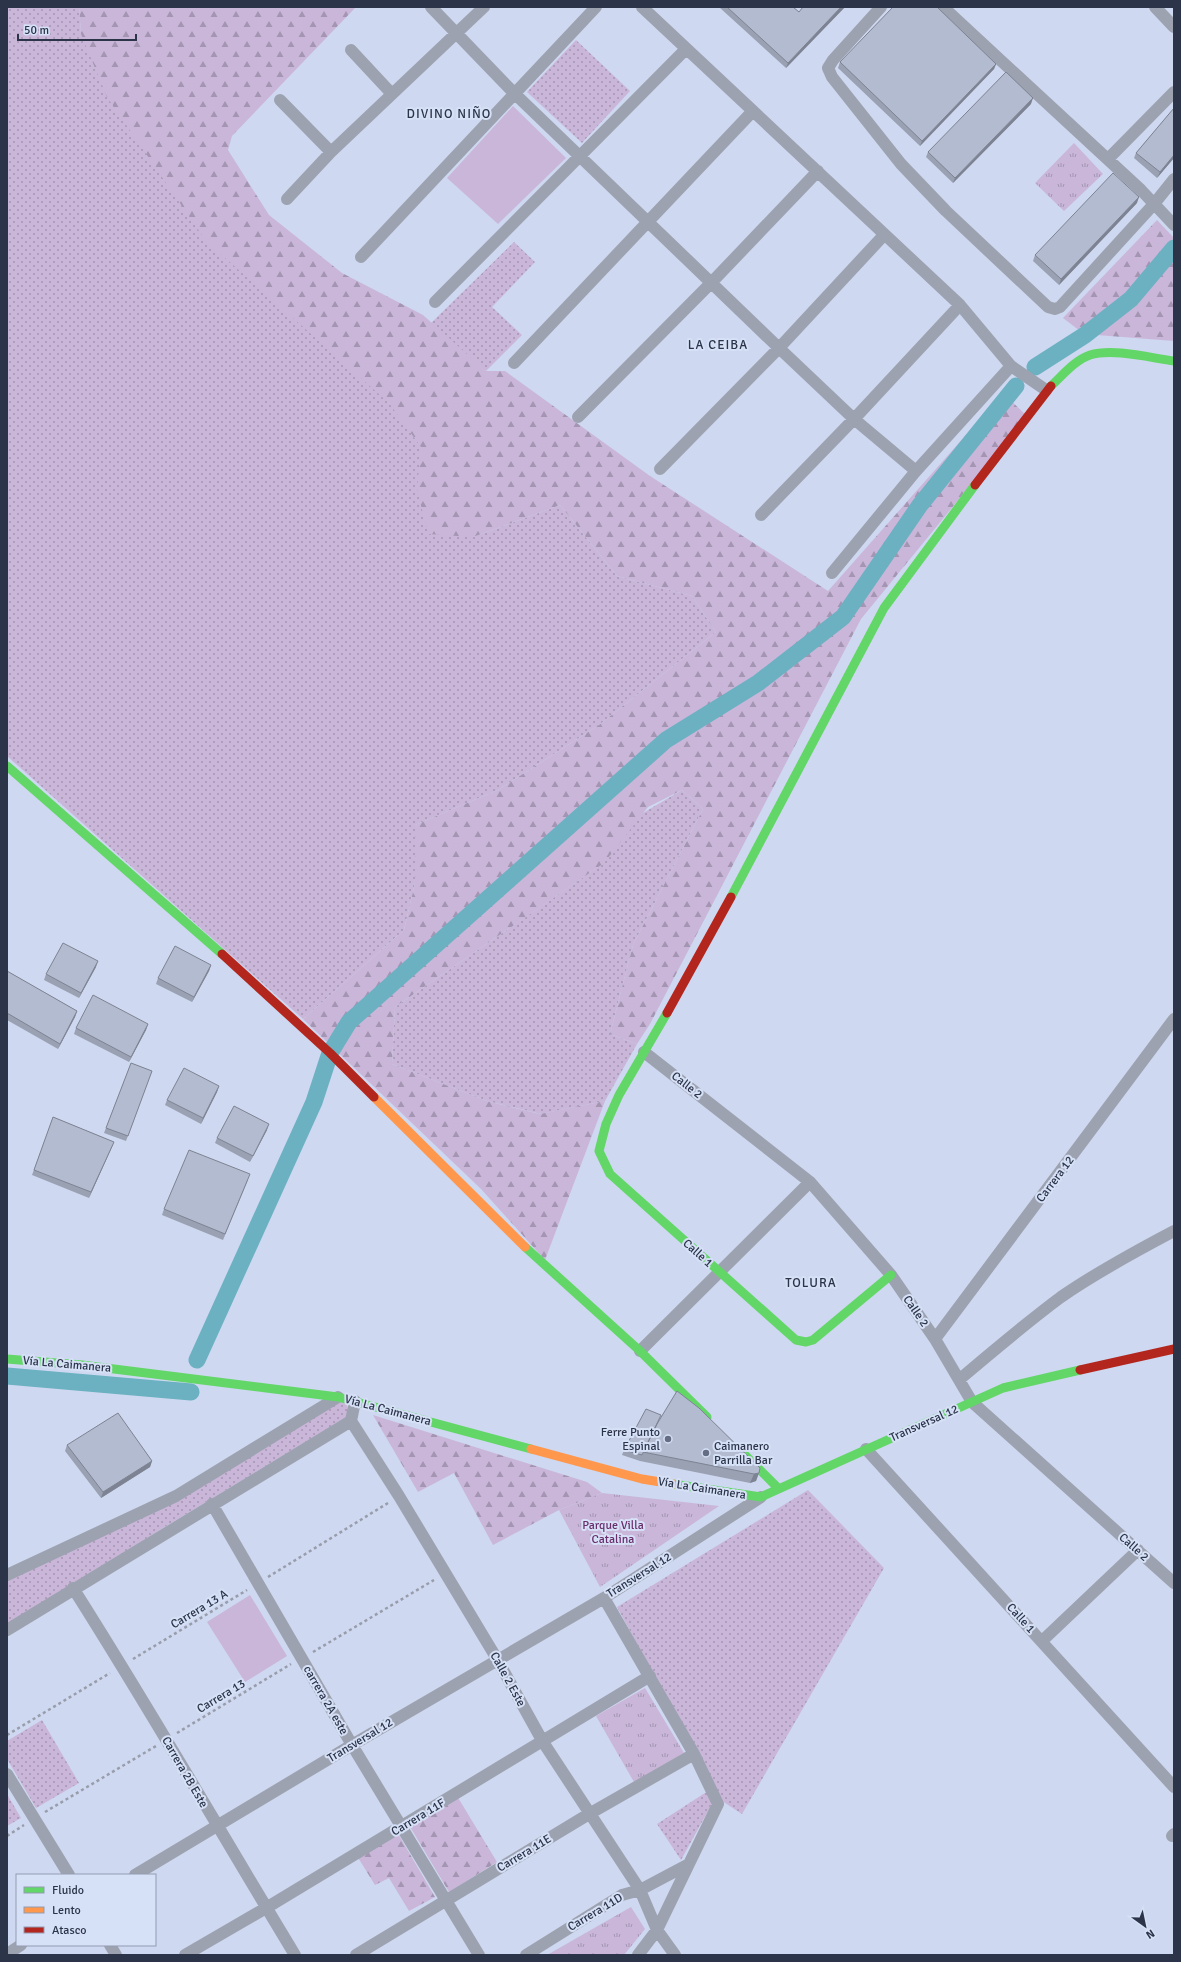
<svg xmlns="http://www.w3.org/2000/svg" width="1181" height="1962" viewBox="0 0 1181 1962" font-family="Signika,sans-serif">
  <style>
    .grass { fill: url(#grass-dots) }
    .forest { fill: url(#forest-firs) }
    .park { fill: url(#park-tufts) }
    .pitch { fill: #cab6d9 }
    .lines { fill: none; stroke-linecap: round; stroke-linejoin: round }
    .canal { stroke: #6bb1c1; stroke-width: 17 }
    .path { stroke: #979dab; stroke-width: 2.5; stroke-dasharray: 3 3; stroke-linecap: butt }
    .street { stroke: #9ca2b0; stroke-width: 12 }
    .fast { stroke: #63d668; stroke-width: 9 }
    .slow { stroke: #ff974d; stroke-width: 9 }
    .jam { stroke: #b3261e; stroke-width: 9 }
    .wall { fill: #99a1b3 }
    .shaded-wall { fill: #7d8392 }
    .building { fill: #b2bbd0; stroke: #7d8392 }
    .poi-dot { fill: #646d83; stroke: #d6e0f6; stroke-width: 1.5 }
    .labels { text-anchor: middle; stroke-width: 4; stroke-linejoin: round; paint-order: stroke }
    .street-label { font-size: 12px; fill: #2b3449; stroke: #d6e0f6 }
    .poi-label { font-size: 12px; fill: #2b3449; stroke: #d6e0f6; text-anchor: end }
    .park-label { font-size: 12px; fill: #6a2d6b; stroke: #d6e0f6 }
    .neighbourhood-label { font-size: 13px; letter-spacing: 1px; fill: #2b3449; stroke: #d6e0f6 }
  </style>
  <defs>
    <pattern id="grass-dots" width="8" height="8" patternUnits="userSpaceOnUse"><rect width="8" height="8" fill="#cab6d9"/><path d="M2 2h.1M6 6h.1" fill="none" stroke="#a495b2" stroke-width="1.8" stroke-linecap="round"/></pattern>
    <pattern id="forest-firs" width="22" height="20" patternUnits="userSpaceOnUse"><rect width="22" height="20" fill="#cab6d9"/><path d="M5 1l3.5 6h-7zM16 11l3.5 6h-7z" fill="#a495b2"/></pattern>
    <pattern id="park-tufts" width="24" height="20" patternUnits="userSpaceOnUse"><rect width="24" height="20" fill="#cab6d9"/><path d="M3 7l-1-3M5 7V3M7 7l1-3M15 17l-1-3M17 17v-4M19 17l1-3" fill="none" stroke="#a495b2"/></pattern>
  </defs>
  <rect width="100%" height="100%" fill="#ced8f0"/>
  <path class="grass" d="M7,7h72l2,27 308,369 50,51 34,83 87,-32 57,71 75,20 24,36 -117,93 -101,65 -83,35v58l-11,47 -101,89 -296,-263z
    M576,40l54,51 -48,52 -55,-51z
    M514,242l21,20 -43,45 30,28 -36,36 -59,-44z
    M682,790l21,19 -70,136 -23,89 27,10 -32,57 -64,13 -54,-13 -95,-37 3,-57 203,-140 45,-54z
    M338,1400l9,2v15l-184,111 -156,99v-49l73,-31z
    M808,1490l76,78 -142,246 -20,-13 -105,-194z
    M42,1720l37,63 -43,25 -29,-49v-18z
    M708,1791l5,11 -32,58 -24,-36z
    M7,1794l14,24 -14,8z"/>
  <path class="forest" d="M79,7h277l-124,129 -4,14 41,65 73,58 81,42 63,56h19l145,105 178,115 175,-198 24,23 -166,203 -211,405 -13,20 -27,-10 23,-89 70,-136 -21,-19 -34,17 -44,56 -209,144 -3,57 95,37 53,13 65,-13 -60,159 -64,-71 -178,-170 101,-89 11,-47v-58l83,-35 101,-65 117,-93 -24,-36 -75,-20 -57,-71 -87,32 -45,-3 -11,-45 4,-42 -32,-44 -183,-162 -99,-144 -26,-63z
    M1157,220l17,18v103l-90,-7 -21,-16z
    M373,1415l214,67 15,11 -43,17 -66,35 -39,-72 -36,19z
    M457,1796l40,66 -48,30 -40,-67z
    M397,1832l38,65 -26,14 -20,-33 -14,7 -18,-29z"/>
  <path class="park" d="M1074,143l29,31 -39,37 -29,-28z
    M602,1493l117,13 -119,81 -41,-77z
    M645,1688l39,65 -50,29 -38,-66z
    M631,1907l14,22 -21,26h-77z"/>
  <path class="pitch" d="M513,106l53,52 -68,66 -51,-46z
    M250,1595l37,61 -42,26 -38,-60z"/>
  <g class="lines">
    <path class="canal" d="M1035,367l50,-32 46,-36 43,-51
      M197,1360l117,-258 16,-49 19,-31 317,-282 92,-57 85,-66 77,-112 96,-119
      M7,1376l184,16"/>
    <path class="path" d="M268,1577l120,-74
      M313,1652l121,-72
      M133,1659l114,-69
      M177,1733l114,-69
      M7,1735l103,-62
      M45,1812l111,-66
      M7,1836l17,-11"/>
    <path class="street" d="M431,7l83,86 265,255 75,71 62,52
      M642,7l318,298 51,61 35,24
      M881,7l-48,53 -5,8 4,9 69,87 45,47 102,96 7,2 5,-2 94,-103 20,-25
      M943,7l198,183 33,35
      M1155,7l19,20
      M351,50l41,44
      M280,100l51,52
      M1108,159l66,-67
      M287,199l44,-47 153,-145
      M361,257l235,-250
      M435,302l251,-253
      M514,363l238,-251
      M578,417l133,-134 107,-112
      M660,469l119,-121 105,-113
      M761,515l93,-96 106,-114
      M832,573l84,-102 95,-105
      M644,1052l166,130 81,93 44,64 37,63 202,181
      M935,1339l239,-320
      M640,1351l170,-169
      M960,1379c33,-28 66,-56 101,-82 36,-25 75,-46 113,-66
      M355,1401l-4,20 48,75 98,163 46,83 97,148 17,40 18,25
      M866,1449l308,338
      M212,1504l140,241 127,210
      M7,1575l169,-79 162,-99
      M73,1588c77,121 148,245 222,367
      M604,1598l90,156 24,50 -61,126 -19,25
      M7,1630l344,-209
      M1042,1641l96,-91
      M7,1774l62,101
      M1172,1836l2,-2
      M135,1875l217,-130 252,-147 157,-101
      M110,1945l6,10
      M7,1954l14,-9
      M185,1955l81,-47 384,-232
      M356,1955l233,-141 105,-60
      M526,1955l96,-60 18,-5 49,-26"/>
    <path class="fast" d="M1051,386c11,-10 24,-26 39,-31 23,-7 61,3 84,6
      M7,766l215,188
      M731,897l153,-289 91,-123
      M667,1013l-48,82 -13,29 -7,27 11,23 186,166 10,2 7,-2 78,-65
      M525,1247l115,104 67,66
      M7,1359l75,6 256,32 193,52
      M743,1453l35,35
      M673,1484l88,13 242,-109 77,-18"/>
    <path class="slow" d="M374,1097l151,150
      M531,1449l111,30 31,5"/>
    <path class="jam" d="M975,485l76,-99
      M222,954l108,99 44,44
      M667,1013l64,-116
      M1080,1370l94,-21"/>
  </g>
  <path class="wall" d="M719,7h74l6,5 4,-5h42l-59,61z
    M840,62l156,2 -2,5 -74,77 -82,-78z
    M1031,104l-78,79 -27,-26 2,-5z
    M1174,108v50l-17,20 -23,-20 2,-5z
    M1137,203l-78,82 -26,-24 2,-6z
    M211,965l-2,6 -17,31 -36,-18 2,-6z
    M96,967l-17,31 -35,-18 2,-6z
    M7,971l70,40 -2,6 -17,32 -51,-29z
    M148,1024l-2,6 -17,32 -55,-28 2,-6z
    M131,1063l21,8 -26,70 -22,-8z
    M219,1086l-2,6 -16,32 -36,-19 2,-5z
    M53,1117l61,25 -25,56 -57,-23z
    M267,1130l-17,32 -35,-19 2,-5z
    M248,1180l-25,60 -61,-25 2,-6z
    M659,1421l101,47 -4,13 -6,2 -110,-22 -18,-6 2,-5z
    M67,1445l85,16 -2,6 -49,31 -36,-47z"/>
  <path class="shaded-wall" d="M841,7h4l-59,61 2,-5z
    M996,64l-2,5 -74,77 2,-5z
    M1033,98l-2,6 -78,79 2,-5z
    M1174,155v3l-17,20 3,-6z
    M1139,197l-2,6 -78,82 2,-6z
    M98,961l-2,6 -17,31 2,-5z
    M211,965l-2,6 -17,31 2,-5z
    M77,1011l-2,6 -17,32 2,-5z
    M148,1024l-2,6 -17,32 2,-5z
    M219,1086l-2,6 -16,32 2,-6z
    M269,1124l-2,6 -17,32z
    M114,1142l-2,5 -23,51 2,-6z
    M152,1461l-2,6 -49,31 2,-6z
    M759,1473l-3,8 -6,2 4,-9z"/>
  <path class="building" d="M727,7h66l6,5 4,-5h38l-53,56z
    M893,7h44l59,57 -74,77 -82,-79z
    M1006,72l27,26 -78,80 -27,-26z
    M1174,108v47l-14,17 -24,-19z
    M1113,173l26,24 -78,82 -26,-24z
    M63,943l35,18 -17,32 -35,-19z
    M175,946l36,19 -17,32 -36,-19z
    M7,971l70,40 -17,33 -53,-31z
    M93,995l55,29 -17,33 -55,-29z
    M131,1063l21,8 -24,65 -22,-8z
    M184,1068l35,18 -16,32 -36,-18z
    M234,1106l35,18 -16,32 -36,-18z
    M53,1117l61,25 -23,50 -57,-22z
    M189,1150l61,24 -25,60 -61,-25z
    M677,1391l22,17 61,60 -1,5 -5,1 -111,-22 14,-28z
    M646,1409l15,6 -19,40 -18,-5z
    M118,1413l34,48 -49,31 -36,-47z"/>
  <g class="poi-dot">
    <circle cx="668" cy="1439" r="4"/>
    <circle cx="706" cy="1453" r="4"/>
  </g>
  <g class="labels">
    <g class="street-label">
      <text transform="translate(687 1085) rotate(38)" y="4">Calle 2</text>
      <text transform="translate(1055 1179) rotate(-53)" y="4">Carrera 12</text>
      <text transform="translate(698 1253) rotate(42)" y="4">Calle 1</text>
      <text transform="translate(916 1311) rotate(55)" y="4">Calle 2</text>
      <text transform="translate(67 1364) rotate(5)" y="4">Vía La Caimanera</text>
      <text transform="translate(388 1410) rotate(15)" y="4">Vía La Caimanera</text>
      <text transform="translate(924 1423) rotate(-24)" y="4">Transversal 12</text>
      <text transform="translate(702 1488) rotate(9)" y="4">Vía La Caimanera</text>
      <text transform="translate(1134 1547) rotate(42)" y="4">Calle 2</text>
      <text transform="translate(639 1575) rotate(-32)" y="4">Transversal 12</text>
      <text transform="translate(199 1609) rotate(-31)" y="4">Carrera 13 A</text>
      <text transform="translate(1021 1618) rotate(48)" y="4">Calle 1</text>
      <text transform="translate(508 1679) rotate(61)" y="4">Calle 2 Este</text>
      <text transform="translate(221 1696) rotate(-31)" y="4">Carrera 13</text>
      <text transform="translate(326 1700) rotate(60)" y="4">carrera 2A este</text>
      <text transform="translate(360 1740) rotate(-31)" y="4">Transversal 12</text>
      <text transform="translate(185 1772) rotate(60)" y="4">Carrera 2B Este</text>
      <text transform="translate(418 1817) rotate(-31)" y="4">Carrera 11F</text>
      <text transform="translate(524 1853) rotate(-31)" y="4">Carrera 11E</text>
      <text transform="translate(595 1912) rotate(-31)" y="4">Carrera 11D</text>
    </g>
    <g class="poi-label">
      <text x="660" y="1436">Ferre Punto<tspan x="660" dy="14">Espinal</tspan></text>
      <text x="714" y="1450" text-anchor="start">Caimanero<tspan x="714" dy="14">Parrilla Bar</tspan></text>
    </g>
    <g class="park-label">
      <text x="613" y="1529">Parque Villa<tspan x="613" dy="14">Catalina</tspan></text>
    </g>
    <g class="neighbourhood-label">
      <text x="449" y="118">DIVINO NIÑO</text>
      <text x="718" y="349">LA CEIBA</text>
      <text x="811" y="1287">TOLURA</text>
    </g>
  </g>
  <rect width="1181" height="1962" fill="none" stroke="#2b3449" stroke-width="16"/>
  <rect x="16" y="1874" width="140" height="72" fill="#d6e0f6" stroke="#929bb1"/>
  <rect x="24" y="1887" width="20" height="6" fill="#63d668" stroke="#929bb1"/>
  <text x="52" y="1894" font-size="12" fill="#2b3449">Fluido</text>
  <rect x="24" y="1907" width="20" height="6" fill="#ff974d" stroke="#929bb1"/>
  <text x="52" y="1914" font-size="12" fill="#2b3449">Lento</text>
  <rect x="24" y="1927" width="20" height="6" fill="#b3261e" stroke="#929bb1"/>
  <text x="52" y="1934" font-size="12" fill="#2b3449">Atasco</text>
  <g transform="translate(1145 1926) rotate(147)" stroke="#d6e0f6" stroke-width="3" paint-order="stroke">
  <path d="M0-3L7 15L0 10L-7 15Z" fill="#2b3449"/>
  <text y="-6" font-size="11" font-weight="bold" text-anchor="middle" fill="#2b3449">N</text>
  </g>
  <path d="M18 34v6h118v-6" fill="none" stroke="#2b3449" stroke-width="2"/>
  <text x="24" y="34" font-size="12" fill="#2b3449" stroke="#d6e0f6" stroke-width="3" paint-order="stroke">50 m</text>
</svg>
